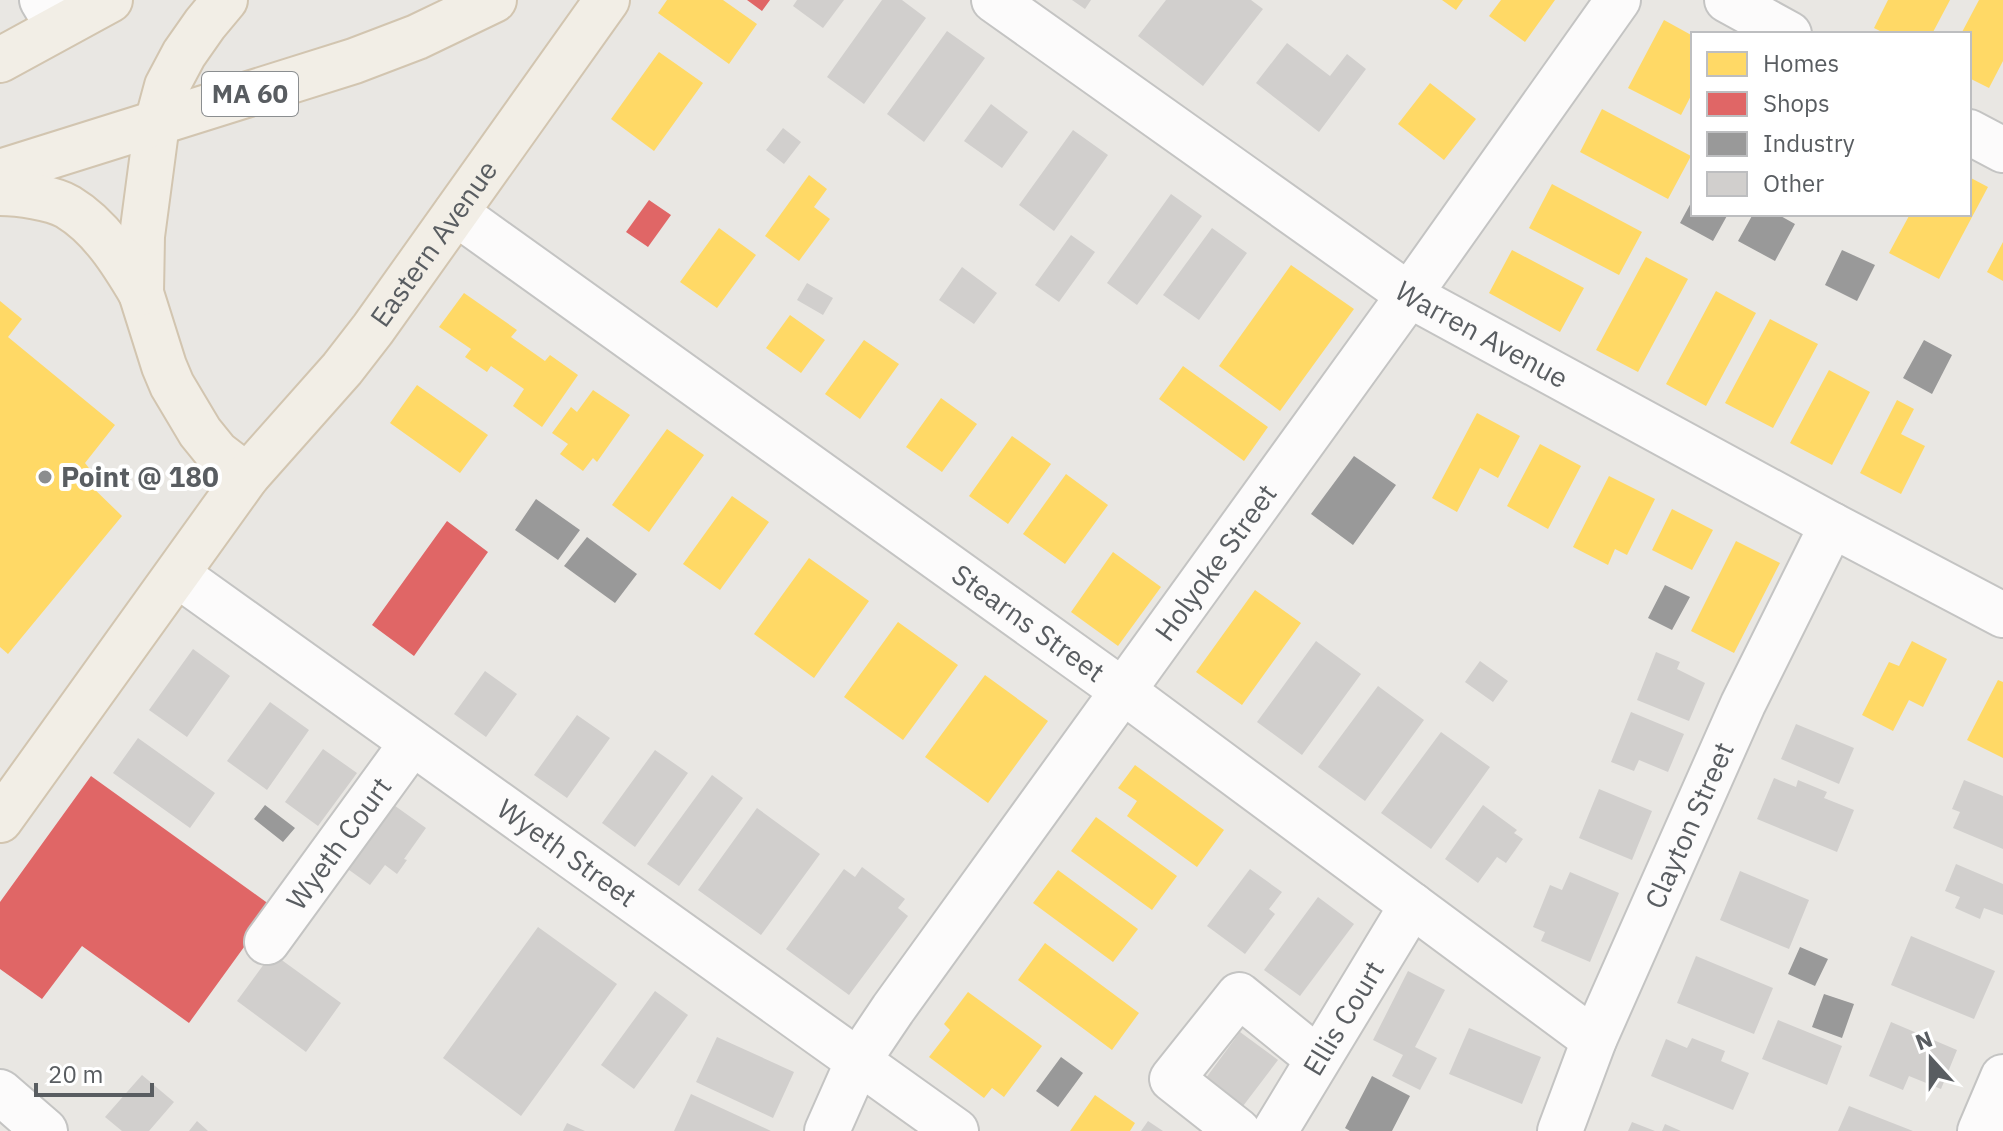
<svg xmlns="http://www.w3.org/2000/svg" width="2003" height="1131" viewBox="0 0 2003 1131" font-family="'IBM Plex Sans',sans-serif">
  <style>
    .homes { fill: #ffd966 }
    .shops { fill: #e06666 }
    .industry { fill: #999 }
    .building { fill: #d1cfcd }
    .lines { fill: none; stroke-linecap: round; stroke-linejoin: round }
    .minor-casing { stroke: #c4c4c3; stroke-width: 48 }
    .major-casing { stroke: #d2c5b0; stroke-width: 48 }
    .minor { stroke: #fcfbfb; stroke-width: 44 }
    .major { stroke: #f2eee6; stroke-width: 44 }
    .poi-dot { fill: #8b8d8e; stroke: #fff; stroke-width: 3 }
    .labels { text-anchor: middle; stroke-width: 8; stroke-linejoin: round; paint-order: stroke }
    .shield { fill: #fff; stroke: #8b8e90; stroke-width: 2 }
    .shield-label { font-size: 26px; font-weight: bold; fill: #595d61 }
    .street-label { font-size: 28px; fill: #595d61; stroke: #fff }
    .poi-label { font-size: 28px; font-weight: bold; fill: #595d61; stroke: #fff; text-anchor: start }
  </style>
  <rect width="100%" height="100%" fill="#e9e7e3"/>
  <path class="homes" d="M667,0h56l34,24 -28,40 -71,-51z
    M1442,0h21l-7,10z
    M1501,0h54l-30,42 -36,-26z
    M1888,0h62l-18,34h-46l-12,-6z
    M1979,0h24v61l-14,27 -20,-10v-44h-8z
    M1664,20l29,16v56l-12,23 -53,-27z
    M659,52l44,31 -49,68 -43,-32z
    M1430,83l46,36 -32,41 -46,-36z
    M1602,109l89,47 -23,43 -88,-47z
    M809,175l18,14 -13,18 16,12 -31,42 -34,-25z
    M1969,177l19,10 -49,92 -50,-26 21,-39h59z
    M1552,184l90,48 -23,43 -90,-47z
    M719,228l37,27 -39,53 -37,-26z
    M2003,242v39l-16,-9z
    M1512,250l72,38 -24,44 -71,-39z
    M1646,257l42,22 -50,93 -42,-22z
    M1291,265l63,44 -74,102 -61,-45z
    M1716,291l40,22 -50,93 -40,-22z
    M464,293l53,37 -6,7 34,24 5,-6 28,20 -36,52 -29,-21 11,-17 -33,-23 -4,6 -22,-15 6,-8 -32,-22z
    M0,301l22,18 -14,18 107,88 -30,38 7,9 -5,10 35,34 -114,138 -8,-7z
    M790,315l35,25 -24,33 -35,-25z
    M1770,319l48,25 -45,84 -48,-25z
    M864,340l35,24 -39,55 -35,-25z
    M1183,366l85,61 -24,34 -85,-62z
    M1829,370l41,22 -38,73 -42,-22z
    M417,385l71,50 -28,38 -70,-50z
    M593,390l37,25 -33,47 -4,-4 -10,13 -23,-17 8,-10 -16,-11 19,-26 6,5z
    M941,398l36,26 -35,48 -36,-25z
    M1897,400l17,9 -13,25 24,12 -24,48 -41,-21z
    M1477,413l43,23 -22,42 -18,-10 -23,44 -25,-14z
    M667,429l37,26 -55,77 -37,-27z
    M1012,436l39,28 -43,60 -39,-28z
    M1540,444l41,22 -33,63 -41,-23z
    M1066,474l42,31 -43,59 -42,-30z
    M1609,476l46,23 -28,56 -12,-6 -7,16 -35,-18z
    M732,496l37,26 -49,68 -37,-26z
    M1672,509l41,21 -21,40 -40,-20z
    M1736,541l44,22 -46,90 -43,-22z
    M1113,552l48,35 -43,59 -47,-34z
    M809,558l60,43 -55,77 -60,-44z
    M1255,590l46,33 -59,82 -46,-33z
    M898,622l60,43 -55,75 -59,-43z
    M1912,641l35,18 -24,48 -14,-7 -16,31 -31,-16 27,-53 10,4z
    M985,675l63,46 -60,82 -63,-46z
    M1998,680l5,2v76l-36,-18z
    M1135,765l89,65 -27,37 -70,-51 10,-15 -19,-13z
    M1096,817l81,59 -25,34 -81,-59z
    M1058,870l80,59 -25,33 -80,-59z
    M1045,943l94,70 -27,37 -94,-70z
    M968,992l74,54 -38,51 -12,-9 -8,10 -55,-41 21,-27 -6,-6z
    M1095,1095l40,28 -5,8h-60z"/>
  <path class="shops" d="M747,0h23l-8,11z
    M649,200l22,15 -23,32 -22,-15z
    M447,521l41,31 -74,104 -42,-31z
    M91,776l182,131 -84,116 -107,-77 -40,53 -42,-30v-67z"/>
  <path class="industry" d="M1693,199v15h35l-15,27 -33,-18z
    M1753,214h24l18,10 -20,37 -37,-20z
    M1842,250l33,15 -18,36 -32,-16z
    M1924,340l28,15 -20,39 -29,-16z
    M1354,456l42,29 -43,60 -42,-31z
    M536,499l44,31 -22,30 -43,-30z
    M587,537l50,37 -22,29 -51,-37z
    M1665,585l25,12 -18,33 -24,-12z
    M265,805l30,23 -12,14 -29,-23z
    M1800,947l28,12 -13,27 -27,-12z
    M1824,994l30,10 -12,34 -30,-11z
    M1061,1057l22,16 -25,34 -22,-16z
    M1372,1076l38,20 -18,35h-42l-5,-3z"/>
  <path class="building" d="M797,0h47l-21,28 -30,-22z
    M882,0h20l24,18 -62,86 -37,-27z
    M1072,0h19l-6,9z
    M1166,0h85l12,9 -60,77 -65,-50z
    M947,31l38,27 -61,84 -37,-28z
    M1287,43l43,33 17,-22 19,15 -47,63 -63,-49z
    M991,104l37,28 -26,36 -38,-27z
    M783,128l18,14 -17,22 -18,-14z
    M1073,130l35,25 -54,76 -35,-26z
    M1171,194l31,22 -65,89 -30,-22z
    M1212,228l35,25 -48,67 -36,-25z
    M1071,235l24,17 -36,50 -24,-17z
    M962,267l35,26 -23,31 -35,-24z
    M807,283l26,15 -10,17 -26,-15z
    M1316,641l45,33 -59,81 -45,-33z
    M193,649l37,27 -43,61 -38,-27z
    M1656,652l24,10 -3,7 28,14 -16,38 -52,-21z
    M1480,661l28,20 -15,21 -28,-20z
    M485,671l32,23 -31,43 -32,-23z
    M1378,686l46,34 -59,81 -47,-34z
    M270,702l39,28 -42,60 -40,-29z
    M1631,712l53,22 -16,38 -29,-12 -5,11 -23,-9z
    M577,715l33,23 -43,60 -33,-23z
    M1796,724l58,24 -15,36 -58,-25z
    M1441,732l49,35 -59,82 -50,-36z
    M138,738l77,55 -25,35 -77,-55z
    M323,749l34,24 -39,53 -33,-24z
    M655,750l33,23 -53,74 -33,-24z
    M712,775l31,23 -64,88 -32,-22z
    M1774,778l22,9 2,-7 29,12 -3,6 30,12 -17,42 -80,-33z
    M1964,780l39,16v53l-50,-21 7,-16 -8,-3z
    M1599,789l53,22 -20,49 -53,-22z
    M391,803l35,25 -22,31 3,1 -10,14 -12,-9 -15,20 -25,-18z
    M1483,805l34,25 -3,3 9,6 -17,24 -9,-6 -19,26 -33,-24z
    M757,808l63,46 -59,81 -63,-45z
    M1956,864l47,20v31l-19,-7 -4,11 -25,-11 5,-11 -15,-6z
    M862,867l43,32 -7,9 10,8 -59,79 -63,-46 58,-80 11,8z
    M1250,869l32,23 -13,17 6,5 -30,40 -38,-28z
    M1740,871l69,29 -20,49 -69,-29z
    M1570,872l49,21 -29,69 -49,-21 4,-9 -12,-5 17,-42 12,5z
    M1318,897l36,27 -54,72 -36,-26z
    M538,927l79,57 -96,132 -78,-58z
    M1911,936l84,35 -21,48 -83,-34z
    M272,953l69,50 -35,49 -69,-51z
    M1696,956l77,32 -19,46 -77,-31z
    M1408,971l37,19 -30,57 22,11 -17,32 -28,-14 11,-21 -30,-15z
    M655,991l33,24 -54,74 -33,-24z
    M1778,1020l64,26 -15,39 -65,-26z
    M1891,1022l66,28 -16,39 -32,-13 -6,14 -34,-14z
    M1469,1028l72,29 -19,47 -73,-30z
    M1240,1032l38,28 -38,50 -37,-28z
    M717,1037l77,35 -21,46 -77,-36z
    M1692,1038l33,13 -4,10 28,12 -16,37 -82,-34 15,-37 21,9z
    M142,1075l32,27 -25,29h-27l-17,-14z
    M691,1094l80,37h-97z
    M1849,1106l64,25h-75z
    M197,1121l11,10h-19z
    M1148,1121l15,10h-22z
    M1632,1122l23,9h-27z
    M567,1123l18,8h-22z
    M1665,1124l16,7h-19z"/>
  <g class="lines">
    <defs>
      <g id="minor">
        <path d="M42,0l16,27"/>
        <path id="s1" d="M994,0l415,295 423,230 171,90"/>
        <path d="M1727,0l62,34"/>
        <path d="M1969,132l34,18"/>
        <path id="s2" d="M456,213l667,478 471,349"/>
        <path id="s3" d="M178,575l778,556"/>
        <path id="s4" d="M267,942l145,-199"/>
        <path d="M0,1092l45,39"/>
        <path id="s5" d="M827,1131l31,-70 35,-52 516,-714 209,-295"/>
        <path d="M1238,1131l-66,-52 67,-84 79,64"/>
        <path id="s6" d="M1275,1131l137,-226"/>
        <path id="s7" d="M1560,1131l34,-91 149,-336 89,-179"/>
        <path d="M1980,1131l23,-54"/>
      </g>
      <g id="major">
        <path d="M225,0l-20,24 -21,30 -17,32 -10,37 -15,113 -1,57 23,73 8,19 28,47 17,21 30,23"/>
        <path d="M0,60l110,-60"/>
        <path d="M0,172l354,-111 63,-24 77,-37"/>
        <path d="M0,193c18,0 53,5 68,14 33,20 54,54 73,86"/>
        <path id="s8" d="M0,820l247,-344 95,-107 31,-40 234,-329"/>
      </g>
    </defs>
    <use href="#minor" class="minor-casing"/>
    <use href="#major" class="major-casing"/>
    <use href="#minor" class="minor"/>
    <use href="#major" class="major"/>
  </g>
  <circle class="poi-dot" cx="45" cy="477" r="8"/>
  <g class="labels">
    <rect class="shield" x="202" y="72" width="96" height="44" rx="6"/>
    <g class="shield-label">
      <text x="250" y="103">MA 60</text>
    </g>
    <g class="street-label">
      <text dy="10" stroke="none"><textPath href="#s8" startOffset="722">Eastern Avenue</textPath></text>
      <text dy="10" stroke="none"><textPath href="#s1" startOffset="592">Warren Avenue</textPath></text>
      <text dy="10" stroke="none"><textPath href="#s5" startOffset="690">Holyoke Street</textPath></text>
      <text dy="10" stroke="none"><textPath href="#s2" startOffset="704">Stearns Street</textPath></text>
      <text dy="10" stroke="none"><textPath href="#s7" startOffset="332">Clayton Street</textPath></text>
      <text dy="10" stroke="none"><textPath href="#s4" startOffset="122">Wyeth Court</textPath></text>
      <text dy="10" stroke="none"><textPath href="#s3" startOffset="478">Wyeth Street</textPath></text>
      <text dy="10" stroke="none"><textPath href="#s6" startOffset="132">Ellis Court</textPath></text>
    </g>
    <g class="poi-label">
      <text x="61" y="487">Point @ 180</text>
    </g>
  </g>
  <rect x="1691" y="32" width="280" height="184" fill="#ffffff" stroke="#bdbec0" stroke-width="2"/>
  <rect x="1707" y="52" width="40" height="24" fill="#ffd966" stroke="#bdbec0" stroke-width="2"/>
  <text x="1763" y="72" font-size="24" fill="#595d61">Homes</text>
  <rect x="1707" y="92" width="40" height="24" fill="#e06666" stroke="#bdbec0" stroke-width="2"/>
  <text x="1763" y="112" font-size="24" fill="#595d61">Shops</text>
  <rect x="1707" y="132" width="40" height="24" fill="#999999" stroke="#bdbec0" stroke-width="2"/>
  <text x="1763" y="152" font-size="24" fill="#595d61">Industry</text>
  <rect x="1707" y="172" width="40" height="24" fill="#d1cfcd" stroke="#bdbec0" stroke-width="2"/>
  <text x="1763" y="192" font-size="24" fill="#595d61">Other</text>
  <g transform="translate(1931 1059) rotate(339)" stroke="#ffffff" stroke-width="6" paint-order="stroke">
  <path d="M0-6L14 30L0 20L-14 30Z" fill="#595d61"/>
  <text y="-12" font-size="22" font-weight="bold" text-anchor="middle" fill="#595d61">N</text>
  </g>
  <path d="M36 1083v12h116v-12" fill="none" stroke="#595d61" stroke-width="4"/>
  <text x="48" y="1083" font-size="24" fill="#595d61" stroke="#ffffff" stroke-width="6" paint-order="stroke">20 m</text>
</svg>
